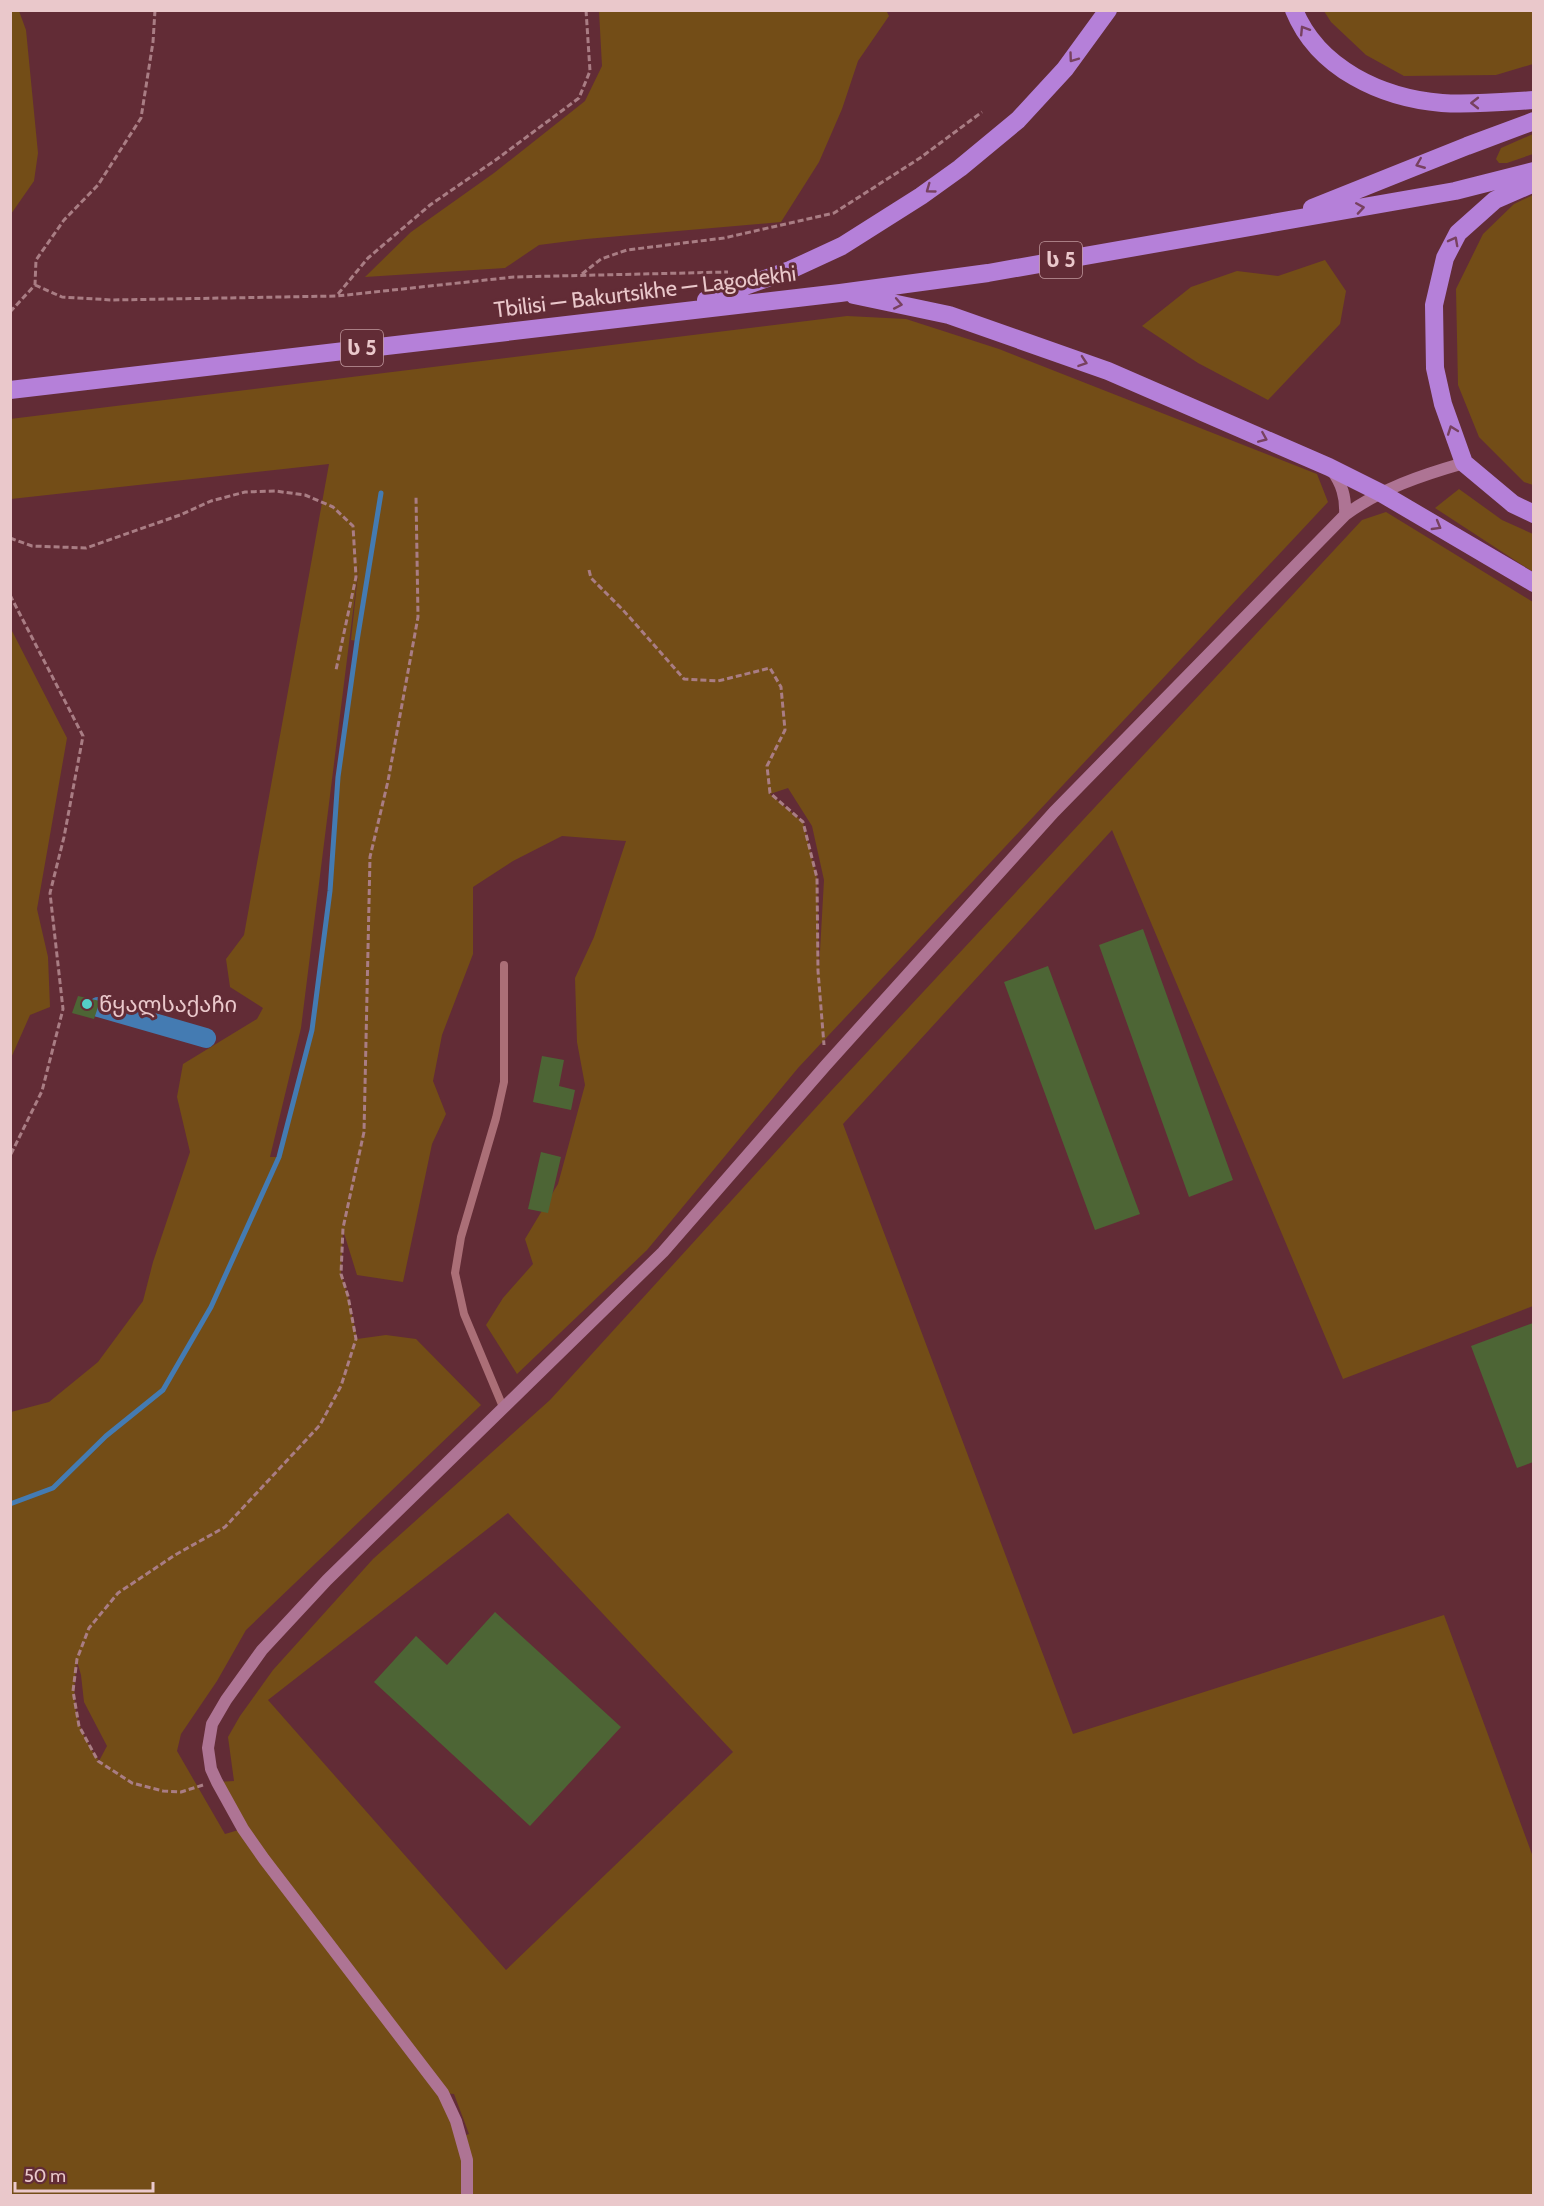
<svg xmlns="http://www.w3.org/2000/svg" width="1544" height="2206" viewBox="0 0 1544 2206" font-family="Cabin,'Noto Sans Georgian',sans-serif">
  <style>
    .green { fill: #734d17; fill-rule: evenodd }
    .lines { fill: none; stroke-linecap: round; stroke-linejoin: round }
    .stream { stroke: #447bb2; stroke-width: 5 }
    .canal { stroke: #447bb2; stroke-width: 20 }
    .building { fill: #4d6535 }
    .path { stroke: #a97d84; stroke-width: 3; stroke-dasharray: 6 3; stroke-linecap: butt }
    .lane { stroke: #ab6f77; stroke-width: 8 }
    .secondary { stroke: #ae7494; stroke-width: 12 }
    .highway { stroke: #b580d9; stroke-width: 18 }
    .oneway { stroke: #77415f }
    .poi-dot { fill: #54cdc7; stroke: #622c36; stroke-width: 2 }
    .labels { text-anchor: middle; stroke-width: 6; stroke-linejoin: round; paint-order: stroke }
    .shield { fill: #622c36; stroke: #c1999e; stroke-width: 1.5 }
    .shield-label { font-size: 21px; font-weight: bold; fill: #eac8cb }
    .street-label { font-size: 22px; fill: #eac8cb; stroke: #622c36 }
    .poi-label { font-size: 22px; fill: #eac8cb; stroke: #622c36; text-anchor: start }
  </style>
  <rect width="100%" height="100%" fill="#622c36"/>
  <path class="green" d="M19,11l7,19 12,123 -4,28 -23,33 -1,-203z
    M599,11l287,-1 3,6 -31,45 -16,48 -23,53 -38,60 -195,17 -47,6 -34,23 -140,9 46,-45 83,-59 91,-72 17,-35z
    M1324,11h209v53l-37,11 -92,1 -38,-21 -35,-33z
    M1533,134v20l-26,9h-8l-3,-4 5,-11z
    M1533,195v290l-9,-3 -45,-45 -21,-52 -2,-96 27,-55 31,-30z
    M1325,260l21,31 -6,33 -72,76 -70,-37 -56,-37 49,-39 46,-16 41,5z
    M847,316l59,3 93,30 318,125 11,28 -530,566 -151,182 -130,124 -31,-49 17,-27 30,-34 -8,-25 33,-55 27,-99 -8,-43 -2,-64 19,-41 32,-96 -64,-5 -49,25 -40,26v67l-31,81 -9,46 13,33 -14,30 -29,138 -46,-7 -14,-45 -2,44 7,22 9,43 29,-4 30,4 65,66 -235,225 -29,51 -36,53 -4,17 48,83 17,-5 -25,-47 17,-1 -6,-44 12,-21 33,-46 100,-111 177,-159 281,-309 531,-571 24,-8 147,90v704l-190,73 -231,-549 -269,294 230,610 371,-119 89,242v338h-1522v-783l38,-10 49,-40 45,-61 10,-39 37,-110 -13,-55 6,-33 74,-45 6,-11 -33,-21 -4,-28 18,-24 85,-471 -318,35 -1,-80zM360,555l-9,85 6,1 -19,136 -8,114 -18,139 -33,127h-9l31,-129zM788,788l24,38 12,54 -5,89 -2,-91 -14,-56 -33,-28zM508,1513l225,239 -227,218 -238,-270zM77,1661l4,14 3,27 23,44 -8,15c-25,-36 -28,-58 -22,-100zM444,2093l10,1 15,40 -9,3z
    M1459,489l43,31 31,14v38l-98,-64z
    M11,629l56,109 -30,171 11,48 2,50 -20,8 -19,43z"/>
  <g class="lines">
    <path class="stream" d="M10,1504l43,-16 53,-52 57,-46 48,-83 68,-150 33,-127 18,-139 8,-114 19,-136 24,-148"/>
    <path class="canal" d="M98,1007l108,31"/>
  </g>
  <path class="building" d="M1143,929l90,251 -44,17 -90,-252z
    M1048,966l92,248 -45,16 -91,-248z
    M78,996l22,5 -6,18 -22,-6z
    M542,1056l22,4 -5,26 16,4 -4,20 -38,-8z
    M541,1152l20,5 -13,56 -20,-4z
    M1533,1323v139l-16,6 -46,-122z
    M495,1612l126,115 -91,99 -156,-144 42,-46 31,29z"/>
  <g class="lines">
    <path class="path" d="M582,274l19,-15 26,-9 97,-12 110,-25 86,-55 62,-46
      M35,285l27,12 50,3 225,-4 177,-19 214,-5
      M338,294l30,-36 62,-53 67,-46 82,-61 11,-27 -4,-61
      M10,312l25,-27 1,-25 28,-40 34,-35 43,-67 12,-76 2,-32
      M10,538l22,8 54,2 94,-33 31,-14 34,-9 30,-1 30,4 28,12 20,19 3,51 -20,93
      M589,570l2,8 32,32 61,69 34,2 52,-13 11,19 4,43 -18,36 3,27 33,29 14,56 1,93 6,74
      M10,595l73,141 -19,101 -14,56 13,116 -21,82 -32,65
      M203,1785l-22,7 -18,-1 -31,-8 -34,-22 -19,-35 -6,-35 4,-32 12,-31 29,-35 57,-38 50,-28 95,-102 21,-39 15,-47 -8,-43 -7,-22 2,-46 21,-96 6,-275 18,-76 30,-164 -2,-121"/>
    <path class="lane" d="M503,1407l-39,-93 -9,-41 6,-36 35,-119 8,-36v-117"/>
    <path class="secondary" d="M1331,469c11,15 15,28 14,46
      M467,2196v-36l-11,-39 -13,-28 -179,-234 -21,-30 -26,-47 -6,-13 -3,-21 4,-24 14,-24 36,-50 65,-70 336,-328 163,-187 228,-253 291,-297c35,-26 77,-40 119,-52"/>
    <path class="highway" d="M1294,10c24,59 88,88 148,93 30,2 61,-1 92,-3
      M1534,183l-39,17 -37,33 -13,25 -11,47 1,63 8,36 21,59 49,41 21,10
      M1312,208l155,-62 67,-25
      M854,295l95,20 159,56 221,96 52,26 153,90
      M706,300l84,-30 52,-24 79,-50 39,-28 58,-48 47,-51 43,-59
      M10,390l830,-97 148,-20 467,-82 79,-20"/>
  </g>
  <defs><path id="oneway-chevron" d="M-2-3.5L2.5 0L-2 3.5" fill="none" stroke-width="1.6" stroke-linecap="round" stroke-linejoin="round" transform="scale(1.5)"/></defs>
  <g class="oneway">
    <use href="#oneway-chevron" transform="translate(1304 30) rotate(-122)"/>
    <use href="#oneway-chevron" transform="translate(1073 58) rotate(126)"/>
    <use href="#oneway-chevron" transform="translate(1475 103) rotate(180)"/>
    <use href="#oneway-chevron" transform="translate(1420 164) rotate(158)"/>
    <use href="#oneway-chevron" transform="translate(930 189) rotate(144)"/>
    <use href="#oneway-chevron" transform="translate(1360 208) rotate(-9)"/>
    <use href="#oneway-chevron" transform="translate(1454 241) rotate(-62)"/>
    <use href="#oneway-chevron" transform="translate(898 304) rotate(11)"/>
    <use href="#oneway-chevron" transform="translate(1083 362) rotate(19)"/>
    <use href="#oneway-chevron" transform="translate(1452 430) rotate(-110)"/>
    <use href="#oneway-chevron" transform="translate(1263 438) rotate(23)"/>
    <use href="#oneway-chevron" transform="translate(1437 526) rotate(30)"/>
  </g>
  <circle class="poi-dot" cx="87" cy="1004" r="6"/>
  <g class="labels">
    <g class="shield">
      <rect x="1040" y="242" width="42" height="36" rx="4.5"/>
      <rect x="341" y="330" width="42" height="36" rx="4.5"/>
    </g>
    <g class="shield-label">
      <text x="1061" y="267">ს 5</text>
      <text x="362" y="355">ს 5</text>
    </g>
    <g class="street-label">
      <text transform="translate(645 291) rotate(-7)" y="8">Tbilisi — Bakurtsikhe — Lagodekhi</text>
    </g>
    <g class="poi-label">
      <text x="99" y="1012">წყალსაქაჩი</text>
    </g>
  </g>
  <rect width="1544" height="2206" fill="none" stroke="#eac8cb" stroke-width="24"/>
  <path d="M15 2182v9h138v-9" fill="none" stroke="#eac8cb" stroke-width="3"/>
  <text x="24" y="2182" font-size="18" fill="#eac8cb" stroke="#622c36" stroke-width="4.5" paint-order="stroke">50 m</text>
</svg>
